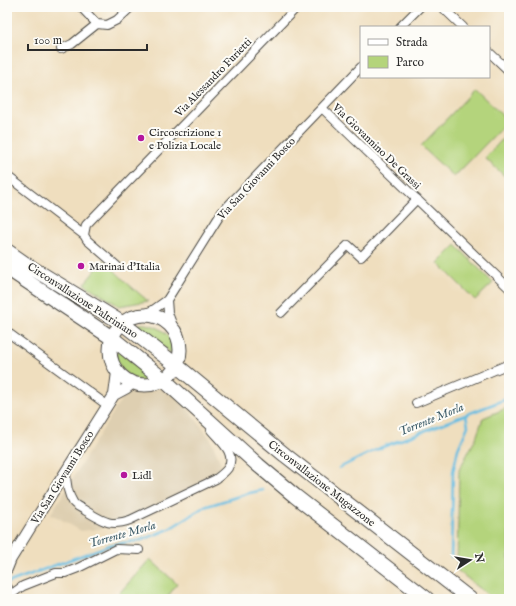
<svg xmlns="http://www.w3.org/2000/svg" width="516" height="606" viewBox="0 0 516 606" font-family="'IM FELL English',serif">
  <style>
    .built { fill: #decfb1 }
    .green { fill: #b4d47b; stroke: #708053 }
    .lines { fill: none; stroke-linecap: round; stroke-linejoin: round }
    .stream { stroke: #65bde2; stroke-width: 2.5 }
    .minor-casing { stroke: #484641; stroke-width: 10 }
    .tertiary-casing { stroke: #484641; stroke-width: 12 }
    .primary-casing { stroke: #484641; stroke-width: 15 }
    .trunk-casing { stroke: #484641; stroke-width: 16 }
    .minor { stroke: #fff; stroke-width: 8 }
    .tertiary { stroke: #fff; stroke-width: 10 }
    .primary { stroke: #fff; stroke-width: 13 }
    .trunk { stroke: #fff; stroke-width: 14 }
    .poi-dot { fill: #b5179e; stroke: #fdfcf7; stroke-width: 1.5 }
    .labels { text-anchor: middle; stroke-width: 4; stroke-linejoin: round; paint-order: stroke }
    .street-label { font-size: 11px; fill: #2b2b2b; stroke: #fdfcf7 }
    .poi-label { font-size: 11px; fill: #2b2b2b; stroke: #fdfcf7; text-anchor: start }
    .water-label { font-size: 12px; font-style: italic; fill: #3f5e6b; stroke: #fdfcf7 }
  </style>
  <rect width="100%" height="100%" fill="#fdfcf7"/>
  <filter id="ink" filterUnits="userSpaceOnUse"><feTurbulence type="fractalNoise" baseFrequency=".025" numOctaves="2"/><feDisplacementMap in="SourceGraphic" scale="8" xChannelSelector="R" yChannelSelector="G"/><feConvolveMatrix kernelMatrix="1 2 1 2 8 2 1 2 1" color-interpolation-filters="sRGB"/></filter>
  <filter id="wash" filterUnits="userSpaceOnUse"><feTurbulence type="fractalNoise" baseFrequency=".012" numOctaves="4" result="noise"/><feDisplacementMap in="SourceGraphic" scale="16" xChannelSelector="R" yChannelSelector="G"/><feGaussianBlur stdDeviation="0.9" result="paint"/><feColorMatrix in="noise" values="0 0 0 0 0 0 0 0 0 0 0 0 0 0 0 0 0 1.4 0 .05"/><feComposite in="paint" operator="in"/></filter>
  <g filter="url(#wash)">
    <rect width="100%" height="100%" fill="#efdebe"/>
    <path class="built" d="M166,388l13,9 31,41 11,26 -9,19 -67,34 -46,12 -18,2 -26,-15 -5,-1 74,-120 8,-4h8z"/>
    <path class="green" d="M475,89l33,32 -54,56 -33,-31z
      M509,132v48l-24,-22z
      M456,245l37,38 -18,17 -37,-37z
      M104,260l23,23 21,18 -29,5 -35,-22z
      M140,324c18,-1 35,12 34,31l-37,-28v-1z
      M117,350l37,30c-13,4 -27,-2 -34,-14 -3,-5 -5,-10 -3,-16z
      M509,407v192h-16l-36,-29 2,-100 17,-32 7,-20z
      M150,559l27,25 -11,15h-52z"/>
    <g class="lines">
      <path class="stream" d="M339,468l41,-20 129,-50
        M451,557l2,-85 5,-23 10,-23 -2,-11
        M7,583l103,-38 32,-5 27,-11 35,-22 45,-14 14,-3"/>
    </g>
  </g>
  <g filter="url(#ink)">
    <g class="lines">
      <defs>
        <path id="minor" d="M81,7l16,17
          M442,7l21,20
          M97,24l10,1 10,-5 14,-13
          M400,27l20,-20
          M61,49l11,-5 25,-20
          M489,52l20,19
          M322,108l187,180
          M7,176l77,59 3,5 30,26
          M84,235l2,-10 211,-218
          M167,300l1,13 6,16
          M281,313l67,-68 13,12 56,-58
          M144,314l9,-4 14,-10 55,-88 139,-145
          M7,332l100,73
          M416,403l93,-39
          M66,471c0,10 1,22 7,31 2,4 9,6 13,9 17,10 24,16 44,9l86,-41c4,-3 9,-7 12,-11 9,-15 -9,-28 -17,-38
          M9,598l4,-5 10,-7 33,-13h9l13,-5 38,-19 23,1"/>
        <path id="tertiary" d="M114,395l13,-7 6,-5
          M7,569l4,-10 21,-34 82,-130 3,-23
          M7,588l1,11"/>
        <path id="primary" d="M110 350a35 35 0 1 1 70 0a35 35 0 1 1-70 0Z"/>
        <path id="trunk" d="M7,251l20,14 95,58 54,42 109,90 185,144
          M7,268l105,70 52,42 94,85 37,31 132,103"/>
      </defs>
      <use href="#minor" class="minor-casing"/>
      <use href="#tertiary" class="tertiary-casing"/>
      <use href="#primary" class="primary-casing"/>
      <use href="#trunk" class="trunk-casing"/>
      <use href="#minor" class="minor"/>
      <use href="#tertiary" class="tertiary"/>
      <use href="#primary" class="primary"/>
      <use href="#trunk" class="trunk"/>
    </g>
  </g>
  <g class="poi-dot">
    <circle cx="141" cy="138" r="4"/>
    <circle cx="81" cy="266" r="4"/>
    <circle cx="124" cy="475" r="4"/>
  </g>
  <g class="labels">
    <g class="street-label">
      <text transform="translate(213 77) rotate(-46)" y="4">Via Alessandro Furietti</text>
      <text transform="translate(377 146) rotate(44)" y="4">Via Giovannino De Grassi</text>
      <text transform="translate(256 178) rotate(-47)" y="4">Via San Giovanni Bosco</text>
      <text transform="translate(83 300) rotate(33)" y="4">Circonvallazione Paltriniano</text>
      <text transform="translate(62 477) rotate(-58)" y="4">Via San Giovanni Bosco</text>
      <text transform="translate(322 483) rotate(38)" y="4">Circonvallazione Mugazzone</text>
    </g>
    <g class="poi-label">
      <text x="149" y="136">Circoscrizione 1<tspan x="149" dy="13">e Polizia Locale</tspan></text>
      <text x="89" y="270">Marinai d'Italia</text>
      <text x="132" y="479">Lidl</text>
    </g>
    <g class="water-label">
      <text transform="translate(431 419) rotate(-22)" y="4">Torrente Morla</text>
      <text transform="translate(122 534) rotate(-16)" y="4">Torrente Morla</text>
    </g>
  </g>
  <rect width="516" height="606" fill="none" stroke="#fdfcf7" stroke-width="24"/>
  <rect x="360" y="26" width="130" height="52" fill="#fdfcf7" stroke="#a9a8a5"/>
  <rect x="368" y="39" width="20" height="6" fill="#ffffff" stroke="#a9a8a5"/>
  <text x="396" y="46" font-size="12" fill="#2b2b2b">Strada</text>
  <rect x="368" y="56" width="20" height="12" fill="#b4d47b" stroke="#a9a8a5"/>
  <text x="396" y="66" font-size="12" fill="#2b2b2b">Parco</text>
  <g transform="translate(470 560) rotate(78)" stroke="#fdfcf7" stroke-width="3" paint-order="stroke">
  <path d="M0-3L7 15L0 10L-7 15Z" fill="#2b2b2b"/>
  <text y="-6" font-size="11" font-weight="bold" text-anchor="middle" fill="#2b2b2b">N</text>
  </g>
  <path d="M28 44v6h119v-6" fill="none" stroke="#2b2b2b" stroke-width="2"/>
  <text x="34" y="44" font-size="12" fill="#2b2b2b" stroke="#fdfcf7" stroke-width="3" paint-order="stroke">100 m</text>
</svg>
